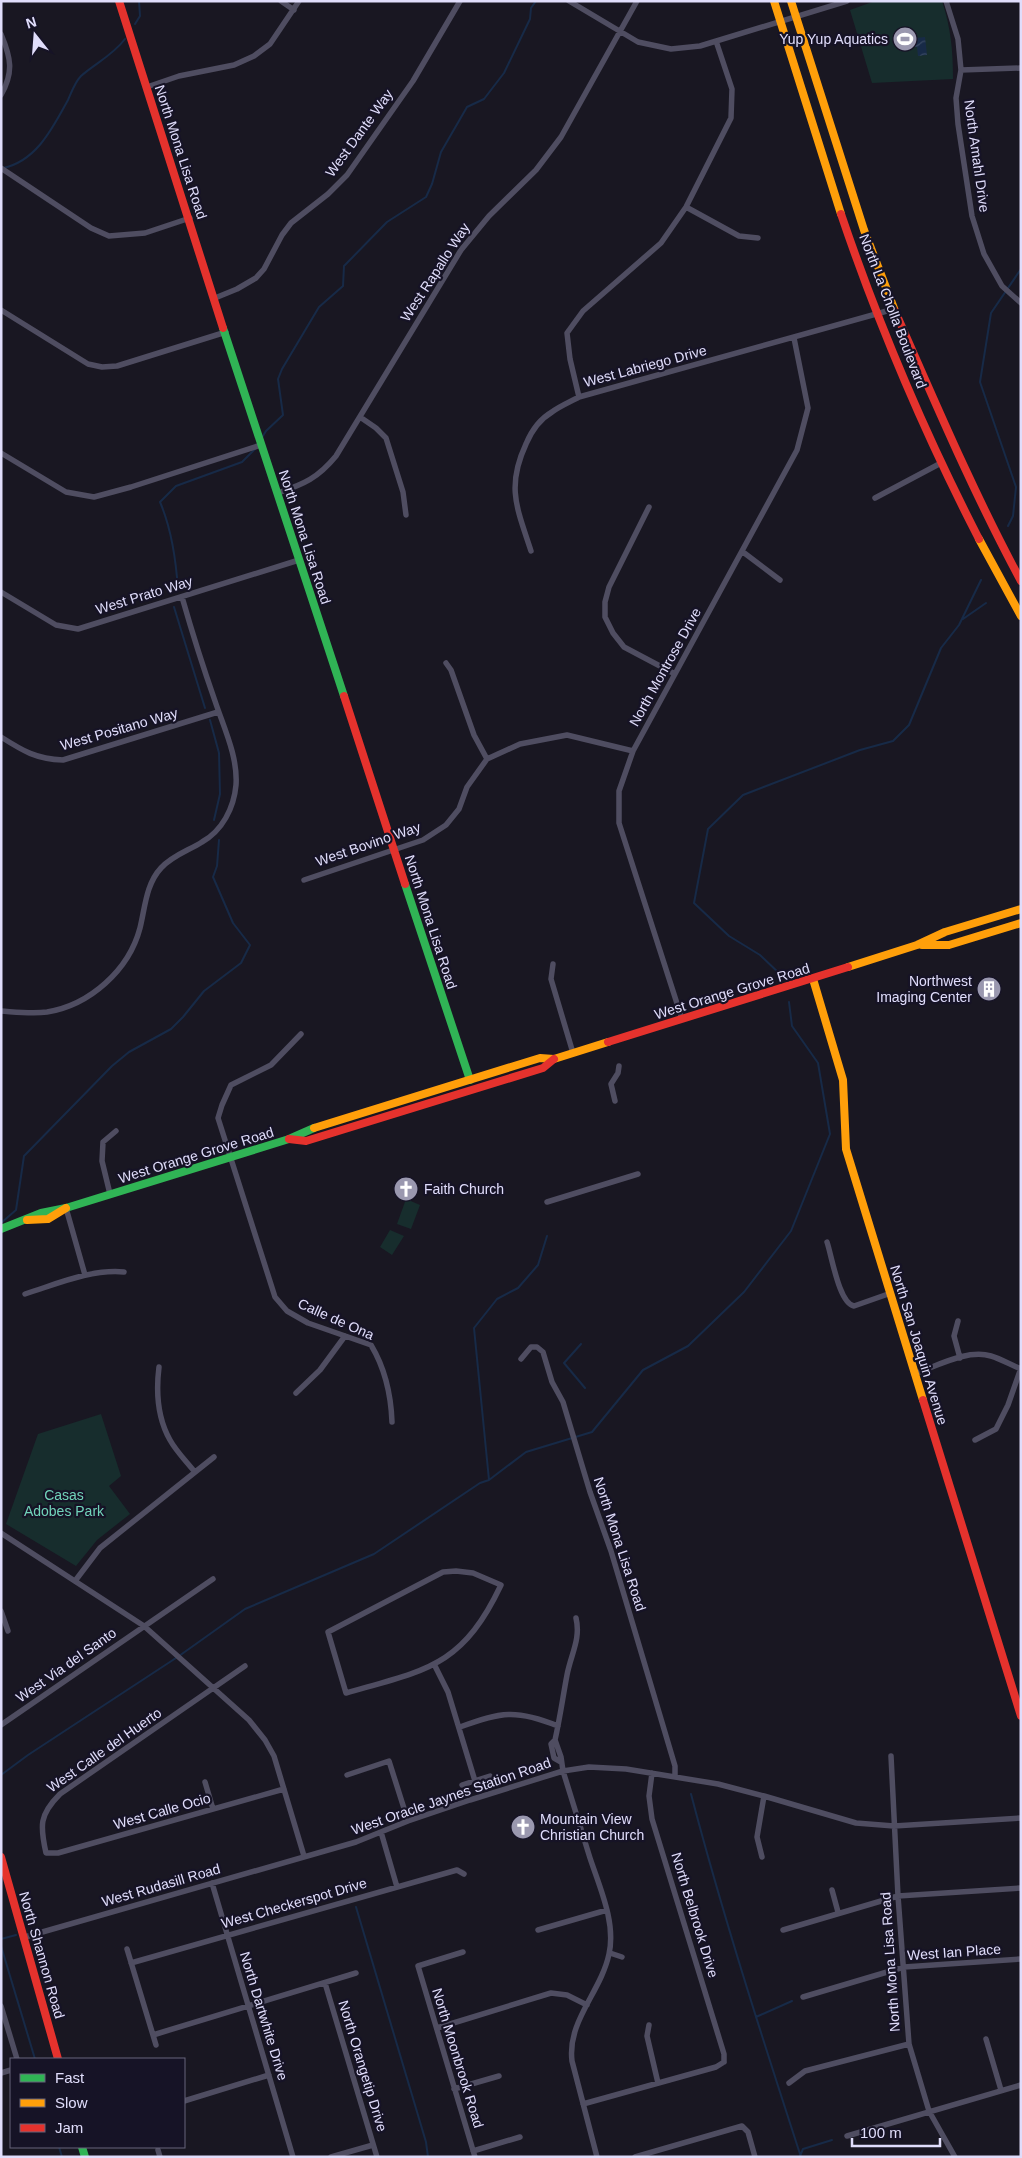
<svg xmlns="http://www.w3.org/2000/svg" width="1022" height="2158" viewBox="0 0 1022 2158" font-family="Arial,sans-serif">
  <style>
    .park { fill: #172d2d }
    .water { fill: url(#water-waves) }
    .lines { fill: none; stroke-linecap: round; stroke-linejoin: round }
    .stream { stroke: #172a47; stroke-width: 2 }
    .street { stroke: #4f4d61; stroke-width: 5.5 }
    .fast { stroke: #30b455; stroke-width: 8 }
    .slow { stroke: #ff9f0a; stroke-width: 8 }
    .jam { stroke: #e5322d; stroke-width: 8 }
    .labels { text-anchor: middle; stroke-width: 4.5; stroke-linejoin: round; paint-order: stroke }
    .poi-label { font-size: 14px; fill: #e0ddfb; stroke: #161326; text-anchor: end }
    .street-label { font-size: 14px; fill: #e0ddfb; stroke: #161326 }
    .park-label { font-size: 14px; fill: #71d3ba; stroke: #161326 }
  </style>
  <defs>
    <pattern id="water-waves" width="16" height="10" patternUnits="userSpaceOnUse" patternTransform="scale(1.25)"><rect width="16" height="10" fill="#172a47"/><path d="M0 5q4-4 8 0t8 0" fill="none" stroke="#384862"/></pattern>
  </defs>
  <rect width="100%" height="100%" fill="#191722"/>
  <path class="park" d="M875,1h67c9,27 11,50 11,78l-81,4 -22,-73z
    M406,1199l14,6 -9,24 -14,-5z
    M390,1230l14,6 -12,19 -12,-8z
    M101,1414l20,62 -12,10 21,28 -33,26 -21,26 -70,-42 32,-90z"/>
  <path class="water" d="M925,37l2,18 -9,1 -1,-9h-8l-1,-8z"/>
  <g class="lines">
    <path class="stream" d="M135,24l5,-8 -1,-15
      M3,168c34,-7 50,-41 65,-68 3,-7 7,-18 13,-24 15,-13 32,-21 44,-37
      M261,439l5,-8 17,-16 -5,-36 4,-10 37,-62 24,-21 1,-20 43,-44 39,-25 6,-13 9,-32 26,-45 17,-8 20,-26 26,-54 1,-11 5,-7
      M1008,526l5,-10 3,-29 -36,-105 11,-69 30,-44
      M178,590c-2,-31 -6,-60 -18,-88l16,-16 66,-24 14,-14
      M174,607l31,101
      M963,619l23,-16
      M210,720l9,33 1,41 -6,26
      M782,976l-22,-21 -31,-19 -35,-33 14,-74 35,-34 117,-45 33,-9 16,-16 32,-77 18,-23 22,-45
      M1,1223l15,-13 8,-54 88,-90 17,-14 42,-23 12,-12 21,-26 37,-28 9,-18 -17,-22 -20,-46 4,-11 2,-26
      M581,1344l-17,19 21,25
      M489,1480l-15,-152 23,-29 21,-11 20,-23 9,-29
      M1,1775l27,-20 151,-99 66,-47 129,-55 106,-71 9,-3 37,-28 66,-20 51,-62 45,-24 56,-54 47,-61 39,-97 -12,-71 -26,-37 -3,-24
      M691,1794c32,122 71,243 110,363
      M356,1907l70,235 2,15
      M1,1939l15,-4
      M1,1946l34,113
      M756,2017l36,-16
      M59,2147l3,10
      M800,2156l3,-7 29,-9"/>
    <path class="street" d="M281,1l13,9
      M569,1l69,41 33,7 29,-3 147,-45
      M946,1l12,38 3,31 -5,28 2,26 14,92 12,38 18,32 19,17
      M1,34c10,24 13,38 0,61
      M961,70l60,-2
      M147,87l32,-11 55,-11 20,-9 16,-12 29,-43
      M1,168l90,60 18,8 36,-3 45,-15
      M686,207l53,29 19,2
      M215,298l22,-9 19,-11 8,-9 18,-34 9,-12 37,-29 19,-19 66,-94 47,-80
      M1,310l87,54 14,3 15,-1 109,-34
      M579,397l-9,-38 -3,-26 16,-22 78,-68 25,-36 45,-89 1,-29 -16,-48
      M360,417l16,11 10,10 17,54 3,23
      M1,453l65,39 28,5 37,-10 130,-42
      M278,493c26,-9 40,-15 58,-37l125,-206 28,-34 47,-46 25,-33 76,-136
      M875,498l66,-35
      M649,507l-40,80 -4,15v15l8,16 11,14 51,27
      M531,551c-14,-43 -25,-64 -5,-107 5,-12 14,-25 26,-32 8,-6 18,-10 27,-15l315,-88
      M743,552l37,28
      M1,592l55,33 22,4 221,-69
      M446,663l5,7 23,65 13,24
      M1,737c22,14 35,22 62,23l155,-48
      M304,880l119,-40 23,-15 13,-16 8,-22 20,-28 33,-15 47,-9 66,16
      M553,964l-2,15 22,74
      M1,1011c15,1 31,3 46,1 43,-7 82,-42 93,-84 5,-20 6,-44 21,-60 12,-13 27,-17 41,-26 20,-11 32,-34 34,-57 2,-28 -12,-57 -21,-84 -12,-34 -23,-69 -33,-104
      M682,1019l-63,-196v-32l14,-40 164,-301 11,-42 -14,-70
      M301,1034l-30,31 -40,20 -9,20 -4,13 57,179 12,14 21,12 63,22c15,25 20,50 21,77
      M615,1101l-4,-17 7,-11 1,-7
      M110,1194l-8,-33 1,-19 13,-11
      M547,1202l91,-28
      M66,1208l19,67
      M827,1242c5,15 12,61 27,64l37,-13
      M25,1294c32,-10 65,-25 99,-22
      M958,1321l-4,15 6,22
      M521,1359l10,-12h6l6,5 9,30 11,20 27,90 21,59 64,215v10
      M159,1367c-3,24 -2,50 11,73 6,11 16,21 24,31
      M914,1374c23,-8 53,-25 77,-18 10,3 20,9 30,13
      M296,1393l24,-23 25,-34
      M975,1440l21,-11 12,-24 13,-37
      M1,1533l143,93 105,94 16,20 9,16 30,100
      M456,1571l17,2 28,12c-39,82 -74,85 -155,108l-18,-61 115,-60z
      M75,1581l25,-33 114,-91
      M1,1611l7,20
      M245,1666l-185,128c-21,21 -20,32 -14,59h12l226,-64
      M435,1666l13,26 27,89
      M1,1725l212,-146
      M460,1727c41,-15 56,-18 98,-1
      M555,1740l6,17 2,14c9,29 18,58 27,87 10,30 26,65 19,96 -8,38 -42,67 -37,107l25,96
      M891,1756l7,140 11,148 20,67 26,46
      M561,1762l-7,-4 -3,-14 4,-4c5,-22 8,-44 12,-65 4,-21 14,-36 9,-57
      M652,1773l-3,23 3,23 72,235v8
      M347,1775l42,-14 19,60
      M205,1782l8,27
      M462,1785l28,-9
      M381,1832l16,55
      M762,1857l-5,-20 7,-41
      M212,1883l81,274
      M832,1890l6,22
      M538,1930l69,-20
      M783,1930l115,-34 123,-8
      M25,1937l331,-95 52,-21 62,-21 93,-29 26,-4 37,2 92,15 46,12 92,27 38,3 127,-8
      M127,1949l29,96
      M463,1952l-45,14 57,191
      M610,1953l12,4
      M131,1963l326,-93 7,4
      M325,1983l52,174
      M803,1997l101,-30 117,-8
      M1,2006l16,53
      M649,2025l-2,11 11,47
      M437,2028l114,-35 16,2 20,10
      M153,2035l203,-62
      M986,2039l15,51
      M1,2073l10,-3
      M789,2083l16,-12 104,-27
      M454,2089l45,-13
      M184,2101l85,-26
      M583,2104l133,-37 8,-5
      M847,2136l174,-51
      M158,2150l2,7
      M473,2151l47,-14
      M331,2157l42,-12
      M635,2157l107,-31 6,6 7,25"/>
    <path class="fast" d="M223,328l121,368
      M405,884l65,196
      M1,1229l40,-16 25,-5 223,-69 25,-11
      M82,2147l3,10"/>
    <path class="slow" d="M774,1l67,213
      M791,1l73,229 31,81
      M979,539l42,77
      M922,945h27l72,-22
      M848,967l69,-22 28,-13 76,-23
      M813,979l30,101 3,69 77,251
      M314,1128l226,-70 14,1 54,-17
      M27,1220l21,-1 18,-11"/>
    <path class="jam" d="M119,1l104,327
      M841,214c38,112 84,220 138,325
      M895,311c40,91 79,183 126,270
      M344,696l61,188
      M608,1042l240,-75
      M289,1139l17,2 237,-73 11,-9
      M923,1400l98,316
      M1,1857l57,202"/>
  </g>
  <defs>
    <symbol id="stadium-disc" viewBox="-11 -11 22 22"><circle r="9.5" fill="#9a98af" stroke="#161326"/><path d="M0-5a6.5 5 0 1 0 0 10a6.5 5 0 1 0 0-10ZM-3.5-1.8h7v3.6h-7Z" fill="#fff"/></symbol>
    <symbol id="building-disc" viewBox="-11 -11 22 22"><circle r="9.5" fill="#9a98af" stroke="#161326"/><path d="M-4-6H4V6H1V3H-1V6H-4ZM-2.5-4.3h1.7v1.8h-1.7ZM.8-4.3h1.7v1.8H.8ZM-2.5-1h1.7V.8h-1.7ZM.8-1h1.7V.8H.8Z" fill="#fff"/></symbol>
    <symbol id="church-disc" viewBox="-11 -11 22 22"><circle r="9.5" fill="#9a98af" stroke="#161326"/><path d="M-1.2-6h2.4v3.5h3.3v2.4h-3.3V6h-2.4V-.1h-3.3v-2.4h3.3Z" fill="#fff"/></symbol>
  </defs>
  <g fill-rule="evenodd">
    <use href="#stadium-disc" x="891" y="25" width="28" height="28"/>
    <use href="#building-disc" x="975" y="975" width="28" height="28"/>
    <use href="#church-disc" x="392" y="1175" width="28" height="28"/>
    <use href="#church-disc" x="509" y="1813" width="28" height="28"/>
  </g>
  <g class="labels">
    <g class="poi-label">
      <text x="888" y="44">Yup Yup Aquatics</text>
      <text x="972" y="986">Northwest<tspan x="972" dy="16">Imaging Center</tspan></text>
      <text x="424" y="1194" text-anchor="start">Faith Church</text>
      <text x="540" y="1824" text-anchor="start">Mountain View<tspan x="540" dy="16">Christian Church</tspan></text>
    </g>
    <g class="street-label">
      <text transform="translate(359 133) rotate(-54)" y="5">West Dante Way</text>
      <text transform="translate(181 152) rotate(72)" y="5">North Mona Lisa Road</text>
      <text transform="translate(977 156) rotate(82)" y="5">North Amahl Drive</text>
      <text transform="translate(435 272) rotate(-57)" y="5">West Rapallo Way</text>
      <text transform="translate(893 311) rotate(69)" y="5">North La Cholla Boulevard</text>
      <text transform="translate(645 366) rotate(-15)" y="5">West Labriego Drive</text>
      <text transform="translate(305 537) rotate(72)" y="5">North Mona Lisa Road</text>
      <text transform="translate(144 595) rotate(-17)" y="5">West Prato Way</text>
      <text transform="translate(665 667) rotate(-61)" y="5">North Montrose Drive</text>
      <text transform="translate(119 729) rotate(-16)" y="5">West Positano Way</text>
      <text transform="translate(368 844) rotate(-19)" y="5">West Bovino Way</text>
      <text transform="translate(431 922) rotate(72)" y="5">North Mona Lisa Road</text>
      <text transform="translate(732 991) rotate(-17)" y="5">West Orange Grove Road</text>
      <text transform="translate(196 1155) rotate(-17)" y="5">West Orange Grove Road</text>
      <text transform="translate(336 1319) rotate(24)" y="5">Calle de Ona</text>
      <text transform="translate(919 1345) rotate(73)" y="5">North San Joaquin Avenue</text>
      <text transform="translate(620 1544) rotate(72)" y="5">North Mona Lisa Road</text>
      <text transform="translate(66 1665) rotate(-35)" y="5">West Via del Santo</text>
      <text transform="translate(104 1750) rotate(-35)" y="5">West Calle del Huerto</text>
      <text transform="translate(451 1796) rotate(-19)" y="5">West Oracle Jaynes Station Road</text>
      <text transform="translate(162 1811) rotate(-16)" y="5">West Calle Ocio</text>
      <text transform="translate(161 1885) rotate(-16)" y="5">West Rudasill Road</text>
      <text transform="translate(294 1903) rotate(-16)" y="5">West Checkerspot Drive</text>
      <text transform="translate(695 1915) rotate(73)" y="5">North Belbrook Drive</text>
      <text transform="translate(954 1952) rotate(-4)" y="5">West Ian Place</text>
      <text transform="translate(42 1955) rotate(74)" y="5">North Shannon Road</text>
      <text transform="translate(890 1962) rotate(-94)" y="5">North Mona Lisa Road</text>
      <text transform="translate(264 2016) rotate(73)" y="5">North Dartwhite Drive</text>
      <text transform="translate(458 2058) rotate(73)" y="5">North Moonbrook Road</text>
      <text transform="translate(363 2066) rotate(73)" y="5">North Orangetip Drive</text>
    </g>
    <g class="park-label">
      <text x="64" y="1500">Casas<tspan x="64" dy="16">Adobes Park</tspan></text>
    </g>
  </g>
  <rect width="1022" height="2158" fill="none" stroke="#e0ddfb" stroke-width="5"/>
  <rect x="10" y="2058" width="175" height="90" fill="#161326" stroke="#67647b"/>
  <rect x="20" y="2074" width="25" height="8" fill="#30b455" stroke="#67647b"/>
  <text x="55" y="2083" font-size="15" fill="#e0ddfb">Fast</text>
  <rect x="20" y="2099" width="25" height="8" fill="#ff9f0a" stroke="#67647b"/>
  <text x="55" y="2108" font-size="15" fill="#e0ddfb">Slow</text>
  <rect x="20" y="2124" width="25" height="8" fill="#e5322d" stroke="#67647b"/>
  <text x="55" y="2133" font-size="15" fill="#e0ddfb">Jam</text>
  <g transform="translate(35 35) rotate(343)" stroke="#161326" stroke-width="4" paint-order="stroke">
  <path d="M0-4L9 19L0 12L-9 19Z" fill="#e0ddfb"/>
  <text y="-8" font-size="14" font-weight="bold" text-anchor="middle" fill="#e0ddfb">N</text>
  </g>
  <path d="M852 2138v8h88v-8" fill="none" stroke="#e0ddfb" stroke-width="2.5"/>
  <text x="860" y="2138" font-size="15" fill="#e0ddfb" stroke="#161326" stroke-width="4" paint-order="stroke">100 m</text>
</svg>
